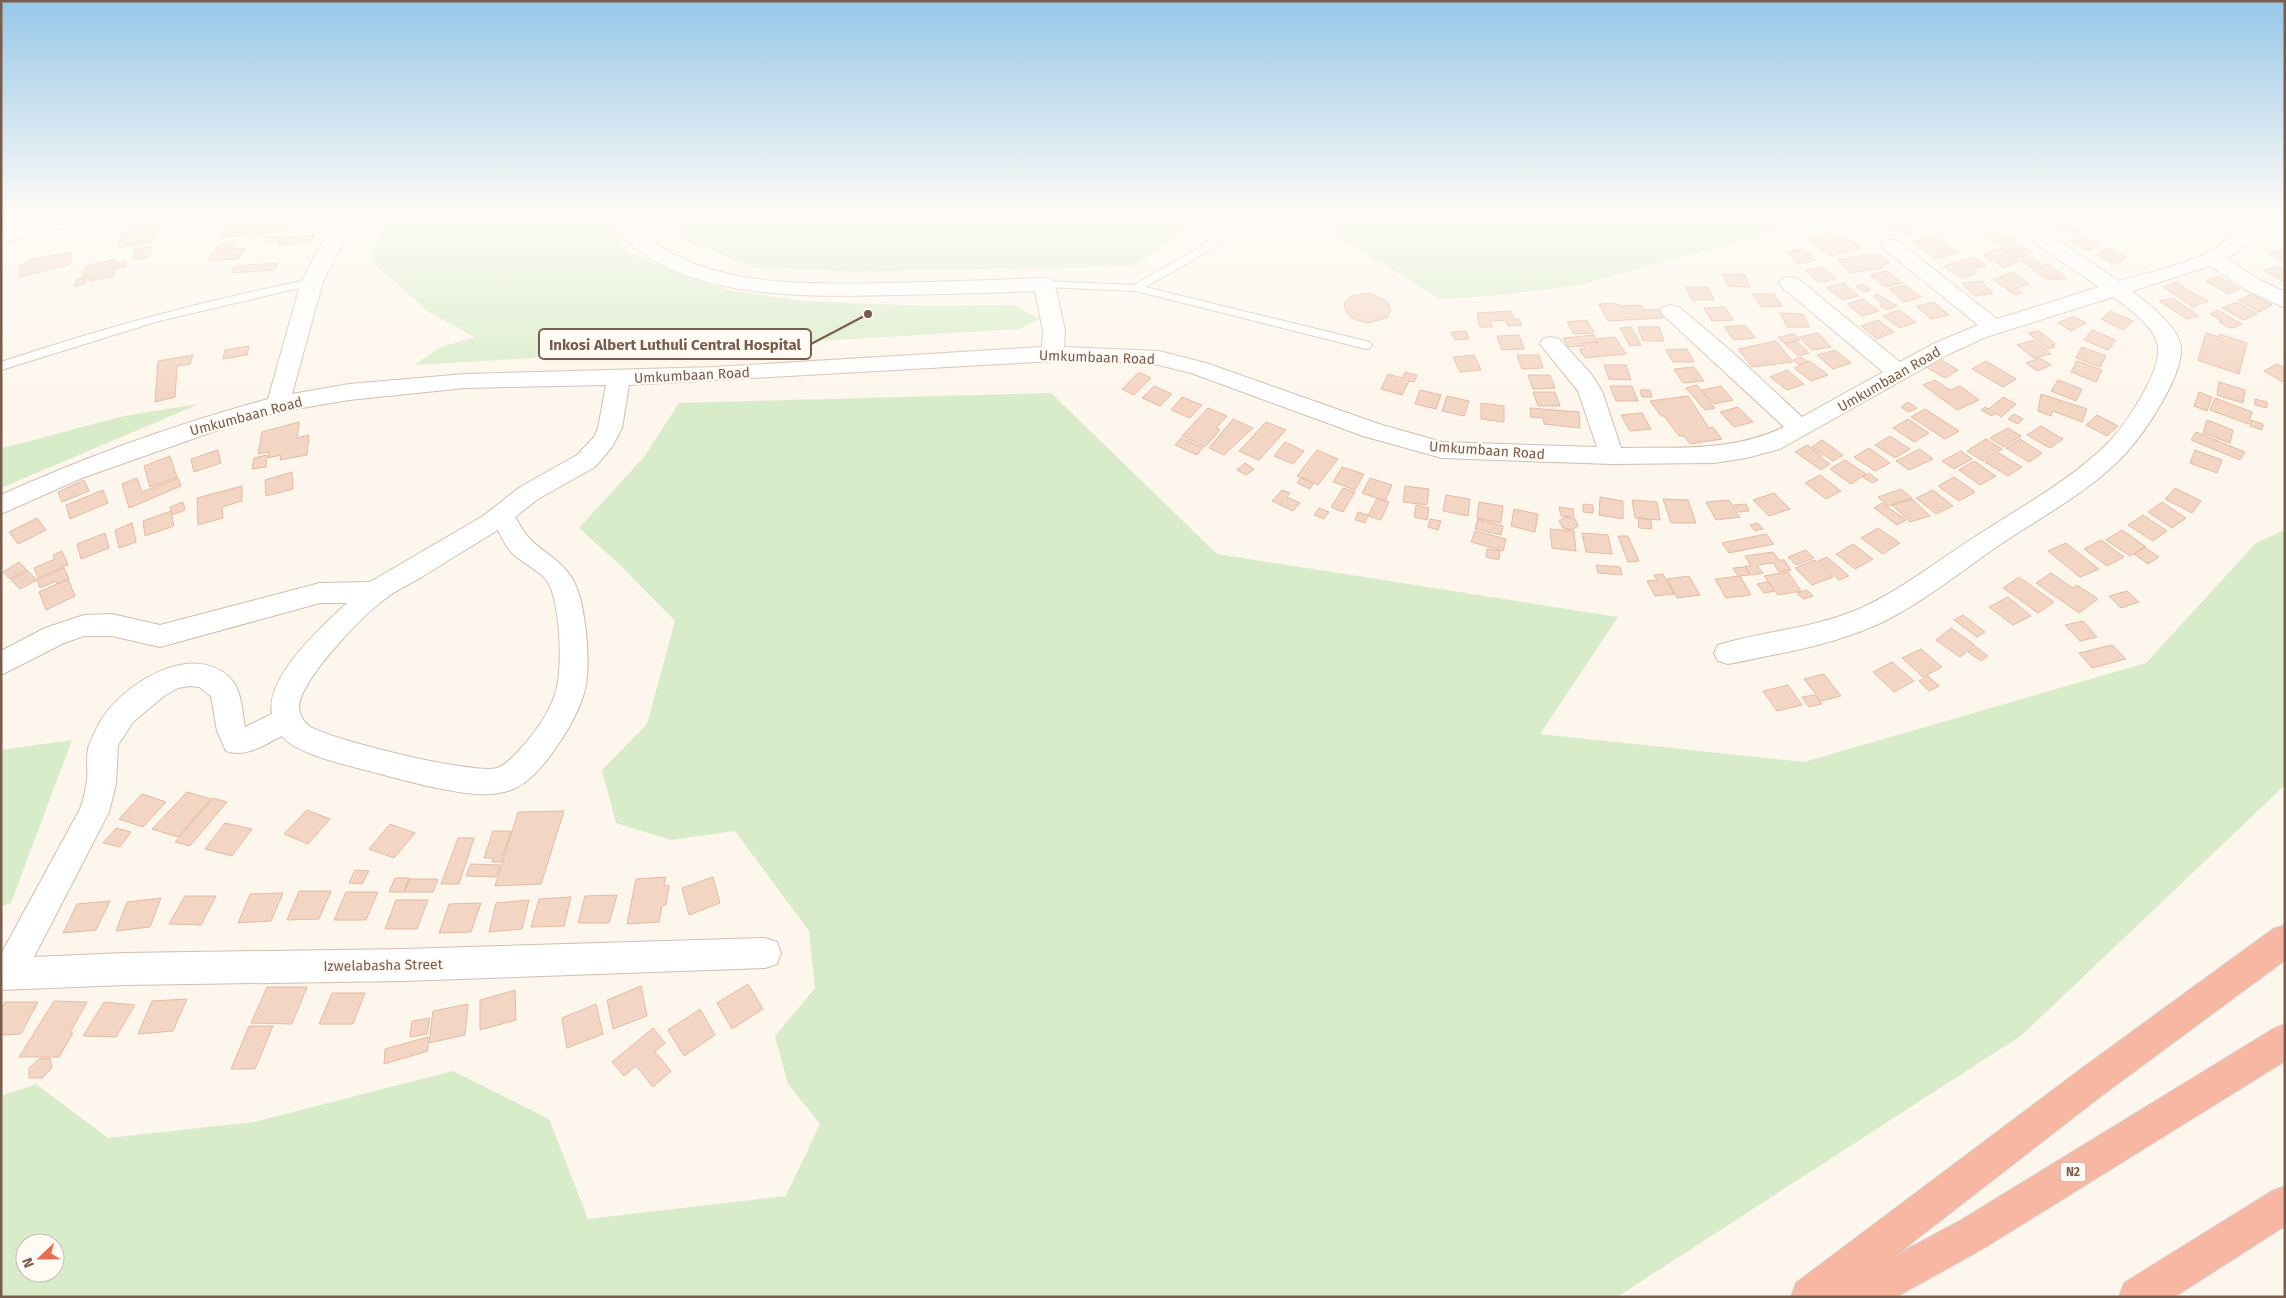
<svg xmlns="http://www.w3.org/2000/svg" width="2286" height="1298" viewBox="0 0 2286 1298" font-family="'Fira Sans',sans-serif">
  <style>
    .green { fill: #d8ecc9; fill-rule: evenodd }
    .building { fill: #f3d5c3; stroke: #e6bba3 }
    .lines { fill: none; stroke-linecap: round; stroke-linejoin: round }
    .lane-casing { stroke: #d1beb0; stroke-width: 2 }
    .street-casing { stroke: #d1beb0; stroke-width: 2 }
    .highway-casing { stroke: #dad1cd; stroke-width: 2 }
    .lane { fill: #fff; fill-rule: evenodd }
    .street { fill: #fff; fill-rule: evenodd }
    .highway { fill: #f7b7a3; fill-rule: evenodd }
    .labels { text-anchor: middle; stroke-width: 4.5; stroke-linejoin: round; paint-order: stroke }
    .shield { fill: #fffaf3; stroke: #a28b7f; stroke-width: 1 }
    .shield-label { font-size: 12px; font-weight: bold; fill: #7a5c4d }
    .street-label { font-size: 14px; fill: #7a5c4d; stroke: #fffaf3 }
    .leader { fill: none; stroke: #7a5c4d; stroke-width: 2 }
    .callout-dot { fill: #7a5c4d; stroke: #fffaf3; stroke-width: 2 }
    .callout { fill: #fffaf3; stroke: #7a5c4d; stroke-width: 2 }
    .callout-label { font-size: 15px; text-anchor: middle; font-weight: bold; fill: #7a5c4d }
  </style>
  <rect width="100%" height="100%" fill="#fdf6ec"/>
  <path class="green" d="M388,215h217l22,36 51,23 50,16 76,11 122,5 88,-1 25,14 -20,10 -605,36 27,-18 34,-10 -45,-24 -60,-53z
    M664,215h542l-73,51 -282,6 -98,-5 -66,-26z
    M1327,215h505l-252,70 -89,11 -52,3 -95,-59z
    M1051,393l166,161 401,63 -78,117 264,28 342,-99 110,-120 29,-13v255l-263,250 -405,262h-1616v-201l35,-12 72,54 146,-16 199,-51 96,48 39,100 198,-23 34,-72 -32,-40 -13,-48 40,-48 -6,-57 -74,-100 -64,9 -55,-17 -14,-53 45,-46 28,-103 -56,-57 -40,-36 65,-71 35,-54zM25,1243h30v30h-30z
    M199,404l-198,84v-38l2,-2 121,-32z
    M72,740l-61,163 -10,3v-156z"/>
  <path class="building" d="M254,215h39l-2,4 4,-1 -6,13 -69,7 9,-17 23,-2z
    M1973,215l2,2 -10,7 -19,-8z
    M2192,215h23l2,1 -3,9 -22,-6z
    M2050,216l30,15 -7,4 -29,-15z
    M1897,218l19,9 -9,8 -20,-9z
    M158,224l-5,18 -35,6 4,-15 8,-2 1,-3z
    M1996,230l18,10 -13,6 -18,-10z
    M1839,234l5,4 4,-1 13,11 -31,8 -21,-18 11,-3 8,6 5,-1 -5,-4z
    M315,235l-4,8 -33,2 4,-8z
    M1936,235l16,12 7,5 -23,7 -24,-17z
    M2080,235l19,10 -12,6 -19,-10z
    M282,236l-2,5 -18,1 3,-5z
    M235,242l-5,7 16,-1 -7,11 -31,2 11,-18z
    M2016,242l17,11 -14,6 -17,-11z
    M152,246l-3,11 -17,3 3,-11z
    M2000,248l9,6 -17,7 -9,-6z
    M2106,248l20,9 -10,8 -20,-10z
    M1803,249l13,11 -17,4 -13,-12z
    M2282,249l3,2v13l-16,-11z
    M71,252v12l-51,13v-12l8,-2v-3z
    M1871,254l12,2 8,7 -10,3 2,2 -33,5 -12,-13z
    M2011,256l9,5 -16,7 -9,-6z
    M1975,257l11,9 -13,3 -12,-9z
    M2032,257l9,6 -11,4 -9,-6z
    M115,259l-1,5 12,-3v6l-11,2 -1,7 -24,5v-5l-7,1 2,-11z
    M1960,261l16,12 -15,5 -17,-12z
    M278,263l-4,7 -43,3 4,-7z
    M2048,264l19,15h-21l-15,-12z
    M2278,266l7,4v12l-21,-11z
    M1822,267l15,11 -17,5 -14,-12z
    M1887,271l15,12 -18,4 -14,-12z
    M2013,272l16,12 -14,4 7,5 -7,2 -22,-16z
    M1722,274h22l6,13 -22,-1z
    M2218,276l22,13 -12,5 -22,-13z
    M87,277l-2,7 -11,2 2,-7z
    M1982,281l11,13 -19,2 -12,-13z
    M2177,282l11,8 20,11 -15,6 -30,-20z
    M1844,283l15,13 -16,4 -16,-12z
    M1863,284l8,6 -8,2 -7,-6z
    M1905,285l16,12 -17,5 -15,-13z
    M1686,287h22l6,13h-22z
    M1366,293l8,2 13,6 4,9 -4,8 -20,5 -15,-5 -5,-4 -3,-10 3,-4 4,-4z
    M1753,294h21l8,12 -21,1z
    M1878,294l19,12 -10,4 -7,-4 3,-1 -10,-9z
    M2252,294l20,11 -13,7 -21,-12z
    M2173,298l26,18 -12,3 -28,-18z
    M1863,299l16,12 -17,5 -15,-12z
    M1934,302l15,13 -18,4 -15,-13z
    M2237,302l20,12 -14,6 -21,-12z
    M1613,303l9,3 19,-1 3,5 15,-1 4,9 -55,3 -9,-17z
    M1725,307l8,13 -21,1 -8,-13z
    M1899,310l17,12 -16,6 -17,-12z
    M2218,310l24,14 -8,4 -6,-1 -9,-5 3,-1 -12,-7z
    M1511,311l3,8h5l3,6 -14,1 -2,-6 -16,1 3,6h-13l-3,-14z
    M2111,311l22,10 -10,9 -22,-11z
    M1780,313l23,1 6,13h-22z
    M2073,316l13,7 -15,8 -13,-8z
    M1587,320l7,13 -20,1 -7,-12z
    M1878,320l16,12 -17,7 -16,-13z
    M1745,325l10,13 -21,2 -10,-13z
    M1631,327l10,18 -11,1 -10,-18z
    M1638,327h21l5,14h-21z
    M2092,330l24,10 -8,10 -24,-10z
    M1466,331l3,8 -14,1 -4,-8z
    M2039,331l16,13 -3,1 3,2 -7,2 -20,-16z
    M1818,333l13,14 -19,3 -13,-13z
    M2206,333l13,4v-3l28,9 -8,31 -41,-14z
    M1794,334l6,6 -16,3 -6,-6z
    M1519,335l5,14 -22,1 -5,-14z
    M1594,335l4,7 -16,1 1,3 -15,1 -5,-9z
    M1615,337l11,17 -41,4 -6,-9h6l-3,-6 16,-1 -2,-3z
    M2034,340l17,14 -17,4 -17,-13z
    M1776,341l17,21 -41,5 -14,-18z
    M1796,341l13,12 -11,3 -13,-12z
    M249,346l-2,9 -24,4 2,-9z
    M2082,347l24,9 -6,11 -24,-9z
    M1687,349l7,13h-21l-7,-12z
    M1835,350l16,13 -18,6 -16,-14z
    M193,355l-3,9 -13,2 -2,31 -20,5 3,-41z
    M1474,355l7,15 -21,2 -7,-15z
    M1517,355h22l4,13 -21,1z
    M1801,357l7,5 -8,3 -7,-5z
    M1938,358l20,12 -13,8 -21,-12z
    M2040,358l11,7 -14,6 -11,-8z
    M1810,361l18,14 -17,6 -17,-13z
    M1986,361l30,18 -13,8 -31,-18z
    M2077,361l25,9 -6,12 -25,-10z
    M2277,364l8,4v15l-21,-12z
    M1604,365h22l5,15 -22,-1z
    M1694,367l10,14 -21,2 -9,-14z
    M1787,370l17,14 -17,6 -17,-13z
    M1139,372l12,6 -17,17 -12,-6z
    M1405,372l12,3 -3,7 -5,-1 -7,14 -21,-6 7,-15 14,4z
    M1528,375h22l5,13 -22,1z
    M1935,380l15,10 10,-4 19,14 -22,10 -34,-25z
    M2058,380l24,9 -6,12 -25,-10z
    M2219,382l26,8 -2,13 -26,-8z
    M1697,385l18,23 -10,2 -19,-22z
    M1154,386l18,8 -12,12 -18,-8z
    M1610,386h22l6,15h-22z
    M1721,386l12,14 -19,4 -12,-14z
    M1420,390l21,5 -5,14 -21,-5z
    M1640,390h10l2,7h-10z
    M1533,392h22l5,14h-22z
    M2199,392l13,5 -5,14 -13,-5z
    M2041,394l46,15 -5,13 -29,-11 -2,5 -13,-5z
    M1447,396l22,5 -5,15 -22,-5z
    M1688,396l21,32 4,-1 9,12 -32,5 -6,-8h-5l-15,-20h-3l-11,-15z
    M1182,397l20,8 -12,13 -19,-8z
    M2003,397l13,7 -15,13 -6,-4 -3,3 -11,-6 4,-3 4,2z
    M2215,398l37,14 -4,12 -38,-14z
    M2255,399l12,3v6l-12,-3z
    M1908,402l9,6 -8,4 -8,-5z
    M1481,403l23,3v16l-23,-3z
    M1738,407l15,15 -19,5 -14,-15z
    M1208,408l19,8 -11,12 4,2 -15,17 -23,-11z
    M1530,408l49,4 1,16 -36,-4 -1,-6 -12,-1z
    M1925,409l34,22 -14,8 -34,-22z
    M1642,413l9,16 -21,2 -9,-16z
    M2014,414l9,5 -5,5 -10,-5z
    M2097,415l21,11 -11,10 -21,-11z
    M1233,419l20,9 -29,27 -15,-7z
    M1908,419l21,14 -15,9 -21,-14z
    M2207,420l26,10 -3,13 -27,-10z
    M2251,420l12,4 -1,6 -12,-4z
    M299,422l-2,16 12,-3 -2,20 -27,5 1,-5 -13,3 1,-6 -11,2 4,-22z
    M1266,422l20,8 -27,30 -20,-9z
    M2041,426l22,13 -13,9 -23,-13z
    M2008,428l13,8 -17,11 -14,-9z
    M2196,432l49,20 -5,8 -49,-20z
    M1890,436l20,13 -15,9 -20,-13z
    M1181,438l22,10 -6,7 -22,-10z
    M1986,439l16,10 -19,12 -16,-10z
    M2020,439l22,14 -13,9 -23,-14z
    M1822,440l21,15 -10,6 -21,-14z
    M1285,442l19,9 -11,13 -19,-8z
    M1807,445l15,11 -2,1 10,7 -9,6 -26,-18z
    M1869,448l21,15 -15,8 -21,-14z
    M1920,449l13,10 -24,11 -13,-9z
    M218,450l3,13 -27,9 -3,-13z
    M1317,450l21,9 -20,26 -21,-9z
    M2195,450l27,10 -5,13 -27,-10z
    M1961,451l11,8 -18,10 -12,-8z
    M1999,453l23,14 -14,9 -23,-14z
    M267,455l-1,12 -14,2 2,-11z
    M170,456l7,21 -27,10 -6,-21z
    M1845,460l21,14 -15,10 -21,-15z
    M1974,461l22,15 -16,9 -21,-15z
    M1245,463l9,6 -8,6 -9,-5z
    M1342,467l22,7 -9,16 -22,-8z
    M292,472l1,17 -27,7 -1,-16z
    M1869,473l9,7 -6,3 -9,-6z
    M1820,475l21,16 -15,8 -21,-16z
    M1954,477l21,15 -16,9 -21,-15z
    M137,478l5,14 36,-14 3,8 -52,22 -7,-24z
    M1301,478l13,5 -4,6 -13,-6z
    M1370,478l22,7 -7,16 -23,-8z
    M84,480l5,11 -27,11 -4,-10z
    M242,486v15l-20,6 1,11 -25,7 -1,-27z
    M1405,486l24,3 -2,16 -24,-3z
    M1343,488l12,4 -12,20 -12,-5z
    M2175,488l26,13 -9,12 -27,-14z
    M1901,489l11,9 -24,8 -10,-9z
    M103,490l5,13 -38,16 -4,-14z
    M1282,490l8,3 -3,4 13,6 -7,8 -21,-10z
    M1933,490l20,16 -17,8 -20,-16z
    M1774,493l16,16 -21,7 -16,-16z
    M1446,495l24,4 -2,17 -25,-5z
    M1600,497l23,4v18l-24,-4z
    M1377,498l12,4 -8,18 -13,-4z
    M1663,499l25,1 8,23h-25z
    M1912,499l18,17 -20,6 -18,-17z
    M1632,500l25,2 3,18 -25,-2z
    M1729,500l11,17 -24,3 -10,-18z
    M183,502l2,8 -13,5 -2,-8z
    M1479,502l24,4 -2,17 -24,-5z
    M2162,502l24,16 -14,10 -24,-16z
    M1882,503l24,17 -9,5 -23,-17z
    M1583,504l10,1v8l-10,-1z
    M1746,504l3,7 -10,1 -5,-7z
    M1416,505l13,3 -2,12 -13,-3z
    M1559,507l14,2 1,8 -13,-1z
    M1319,508l10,4 -5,7 -10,-4z
    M1514,509l24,5 -3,18 -24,-6z
    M171,511l3,15 -29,10 -2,-15z
    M1358,512l10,3 -3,8 -10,-3z
    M2143,515l24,16 -14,10 -25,-16z
    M1565,517l10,2 3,7 -6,4 -9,-2 -4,-7z
    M37,518l9,12 -28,14 -9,-12z
    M1638,518l13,2 1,9 -13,-1z
    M1430,519l11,2 -3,9 -10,-3z
    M1478,519l25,7 -2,9 -26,-6z
    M132,523l4,19 -17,6 -4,-18z
    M1758,523l5,6 -8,2 -5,-6z
    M1878,528l22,15 -17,11 -22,-16z
    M1550,529l24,2 2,20 -24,-3z
    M2122,530l24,17 -16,9 -24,-16z
    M1475,531l31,8 -3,12 -32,-9z
    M105,533l4,15 -28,11 -4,-15z
    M1582,533l26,2 4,19 -26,-2z
    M1766,534l8,10 -45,9 -7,-10z
    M1618,536h10l11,25 -11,1z
    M2101,540l23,17 -17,9 -23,-17z
    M2066,543l33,26 -19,8 -32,-26z
    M1853,544l20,15 -18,10 -19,-15z
    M2144,547l15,10 -11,7 -14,-10z
    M1487,549l13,2 -1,9 -13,-3z
    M1806,550l8,8 -18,7 -8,-8z
    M62,551l6,14 -30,13 -4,-10 21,-9 -2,-4z
    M1773,552l6,8h5l7,10 -12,2 -6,-9 -16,2 6,8 -12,2 -6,-9h6l-6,-10z
    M1827,557l22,19 -10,4 -21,-19z
    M1815,560l18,17 -21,8 -17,-17z
    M19,562l8,8 -17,9 -7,-7z
    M1596,565l24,2 2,8 -24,-2z
    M1745,567l5,8 -12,1 -5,-8z
    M64,568l5,11 -12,5 -1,-3 -16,7 -3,-8z
    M28,571l9,9 -17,9 -9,-9z
    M1788,572l13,19 -23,4 -14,-19z
    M2051,573l22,15 4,-3 21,14 -19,14 -43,-30z
    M1663,574l11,20 -19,2 -8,-15 10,-1 -3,-5z
    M1689,576l11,19 -23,3 -10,-19z
    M1740,576l11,19 -25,3 -11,-19z
    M2019,577l35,25 -16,11 -35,-25z
    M68,579l7,17 -29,14 -7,-18z
    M1768,582l7,9 -11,2 -7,-9z
    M1807,590l6,6 -10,3 -6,-6z
    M2127,591l12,11 -18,6 -12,-12z
    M2008,597l23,19 -18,9 -24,-18z
    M1963,615l22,17 -8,5 -23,-17z
    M2083,621l14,16 -17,4 -15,-16z
    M1951,628l24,17 -15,12 -24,-17z
    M2112,645l14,14 -34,9 -13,-15z
    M1976,647l12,9 -7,5 -13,-9z
    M1921,649l21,18 -19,10 -21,-19z
    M1892,662l22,19 -20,11 -21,-20z
    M1824,674l17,22 -20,5 -17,-22z
    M1928,676l11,10 -10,5 -10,-10z
    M1788,685l14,20 -25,6 -14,-20z
    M1815,695l7,9 -13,3 -7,-10z
    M187,792l24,7 -33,38 -26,-8z
    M142,794l24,8 -23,25 -24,-8z
    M213,798l14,4 -37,44 -15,-4z
    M307,810l23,9 -22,25 -24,-10z
    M564,811l-23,73 -46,2 23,-74z
    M225,823l27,6 -20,27 -27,-7z
    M390,824l25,9 -21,25 -25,-9z
    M116,828l15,4 -11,15 -17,-4z
    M493,831h18l-10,31h-9l1,-4h-9z
    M458,838h16l-15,46h-18z
    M471,864l29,1 -4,12 -30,-1z
    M355,870l14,1 -7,13 -13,-1z
    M666,877l-2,9 5,-1 -3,20 -4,1 -3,16 -32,2 9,-45z
    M713,877l7,26 -31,12 -7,-27z
    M395,878h14l-5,14h-15z
    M410,879h28l-5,13h-29z
    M299,891h32l-12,28 -32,1z
    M346,892h32l-12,28h-32z
    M283,893l-12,28 -33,2 12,-29z
    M617,895l-8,28h-31l7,-27z
    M185,896h31l-15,29 -32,-1z
    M571,897l-7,29 -33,1 8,-28z
    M161,898l-11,29 -34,4 11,-29z
    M396,900h32l-11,29h-32z
    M529,900l-7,29 -33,3 7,-29z
    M110,901l-14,29 -33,3 14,-29z
    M481,903l-10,29 -32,1 10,-29z
    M748,984l15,25 -31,20 -15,-26z
    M641,986l6,30 -34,13 -6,-29z
    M267,987h40l-15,37 -41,-1z
    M515,990l1,30 -36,10v-30z
    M332,993h33l-12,31h-34z
    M187,999l-14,32 -35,3 14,-33z
    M54,1001l33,1 -17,31h3l-14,24h-40z
    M5,1002h33l-17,32 -20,1v-26z
    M104,1002l31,3 -19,32 -33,-1z
    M468,1004l-3,31 -36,8 4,-32z
    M596,1004l7,30 -36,14 -5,-30z
    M700,1009l15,26 -31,21 -16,-26z
    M430,1018l-3,16 -17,3 2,-16z
    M249,1026h24l-18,43h-24z
    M653,1028l12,15 -10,9 16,19 -18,16 -17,-21 -12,10 -12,-14z
    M428,1037v14l-44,13 1,-15z
    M50,1058l2,10 -10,10h-13v-10l10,-9z"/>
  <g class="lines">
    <defs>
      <path id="lane" d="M1237,215h11c-27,33 -67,52 -103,72l225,55 2,3 -2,3 -4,1 -230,-58 -92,-4 -5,-3 5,-3 90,4 69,-40z
        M312,279l5,3 -1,2 -157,37 -158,49v-8c102,-34 205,-62 311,-83z"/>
      <path id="street" d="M63,215h36l-3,4 -95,24v-12z
        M337,215h20l-34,67 -31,112 57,-10 116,-10 250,-7 327,-20 1,-16 -8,-40c-47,2 -94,3 -140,4 -93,2 -232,7 -292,-80h22c16,17 33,32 54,42 63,30 137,27 205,26 54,-1 107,-3 160,-5l7,1 4,5 10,47 -1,16 95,4 47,12 173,61 63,18 155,5 -19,-56 -38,-47 3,-5 8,-2 8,2 32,35 11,17 19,57c55,-1 112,4 163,-21l-124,-115 3,-5 8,-2 8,2 52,44 71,66 81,-45 -100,-84 -4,-5 4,-5 7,-1 7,1 103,84 33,-18 45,-19 -94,-76 -3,-4 3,-4 7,-2 7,2 99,78 102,-32 -81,-56 -3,-4 3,-4 7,-2 7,2 87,58c43,-13 106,-21 128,-66h38v8l-19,-5 -15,23 -24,18 33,21 25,12v16l-39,-18 -36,-24 -78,25c16,13 46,34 49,56 3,27 -36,86 -55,106 -36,39 -87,65 -131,95 -37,26 -80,60 -121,78 -46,20 -97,28 -146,38l-10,-3 -4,-8 4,-8c45,-14 92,-16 136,-34 40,-16 82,-49 119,-73 46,-30 97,-57 136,-96 17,-18 53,-71 49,-96 -3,-20 -30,-38 -45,-49l-127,40 -37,17 -169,95 -34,9 -32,5 -102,1 -170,-6 -79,-22 -172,-63 -32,-8 -34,-3 -72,-1 -424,24 -7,43 -10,19 -17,20 -57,32 -23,18c5,8 9,16 15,22 16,16 35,23 45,45 11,24 16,79 10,105 -6,28 -38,78 -61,94 -7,5 -16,9 -25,10 -30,7 -102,-15 -134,-23 -22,-6 -69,-16 -83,-34 -18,9 -36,22 -56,15l-9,-20 -6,-35 -12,-9 -10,-1 -11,2 -14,8 -31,26 -15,23 -2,39 -7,28 -75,145 90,-4 279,-4 362,-11 12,4 4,11 -4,11 -12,4 -362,13 -279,4 -123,5v-36l79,-145c3,-9 6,-19 7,-29 1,-10 -1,-21 1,-31 2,-9 8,-19 12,-27 21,-37 91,-81 129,-45 13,12 13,34 16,50l27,-13c-7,-37 50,-88 75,-111h-27l-160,44 -48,-11h-28l-20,7 -63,32v-24l44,-23 39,-13 28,-1 48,11 160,-42 50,-1 113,-66 37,-29 57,-32 17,-18 4,-9 8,-43 -141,3 -116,12 -71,12 -43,12 -153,54 -81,36v-19c86,-39 176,-71 267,-96l33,-117zM498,530c4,8 8,17 14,23 12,12 31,18 38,33 10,25 14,86 4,111 -6,17 -19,35 -31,49 -7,7 -16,19 -26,22 -23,7 -166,-28 -188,-42 -6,-5 -10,-12 -10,-20 3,-28 63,-90 86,-107 11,-9 25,-15 37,-22 25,-16 50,-31 76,-47z"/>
      <path id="highway" d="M2285,925v35l-180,133 -209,162 62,-33 315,-193 12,-5v37l-301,187 -88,49h-105l5,-14 285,-214 192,-140z
        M2285,1186v40l-111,71h-55l5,-14 148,-92z"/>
    </defs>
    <use href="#lane" class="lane-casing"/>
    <use href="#street" class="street-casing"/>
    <use href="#highway" class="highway-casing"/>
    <use href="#lane" class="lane"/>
    <use href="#street" class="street"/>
    <use href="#highway" class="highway"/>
  </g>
  <linearGradient id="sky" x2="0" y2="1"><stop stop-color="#97c7e8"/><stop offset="0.54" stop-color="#fefbf6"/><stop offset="1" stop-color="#fefbf6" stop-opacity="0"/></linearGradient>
  <rect width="2286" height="397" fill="url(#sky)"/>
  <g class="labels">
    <rect class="shield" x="2060.5" y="1162.5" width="25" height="19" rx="4"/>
    <g class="shield-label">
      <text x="2073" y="1176">N2</text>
    </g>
    <g class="street-label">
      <text transform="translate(1097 357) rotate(2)" y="5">Umkumbaan Road</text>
      <text transform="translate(692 375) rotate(-3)" y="5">Umkumbaan Road</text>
      <text transform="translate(1889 379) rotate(-30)" y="5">Umkumbaan Road</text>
      <text transform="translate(246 416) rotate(-15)" y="5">Umkumbaan Road</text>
      <text transform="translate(1487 450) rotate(4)" y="5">Umkumbaan Road</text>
      <text transform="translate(383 965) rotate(-1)" y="5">Izwelabasha Street</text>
    </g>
  </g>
  <path class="leader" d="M868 314L811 344"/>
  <circle class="callout-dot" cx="868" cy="314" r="5"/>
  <rect class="callout" x="539" y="329" width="272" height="30" rx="5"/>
  <g class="callout-label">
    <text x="675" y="350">Inkosi Albert Luthuli Central Hospital</text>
  </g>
  <rect width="2286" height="1298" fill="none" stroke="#7a5c4d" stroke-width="5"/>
  <g transform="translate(40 1258) rotate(248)"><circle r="24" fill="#fffaf3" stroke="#cabbb1"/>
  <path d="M0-4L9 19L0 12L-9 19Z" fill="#e76f51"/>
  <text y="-8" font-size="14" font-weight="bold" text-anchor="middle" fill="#7a5c4d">N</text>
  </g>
</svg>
